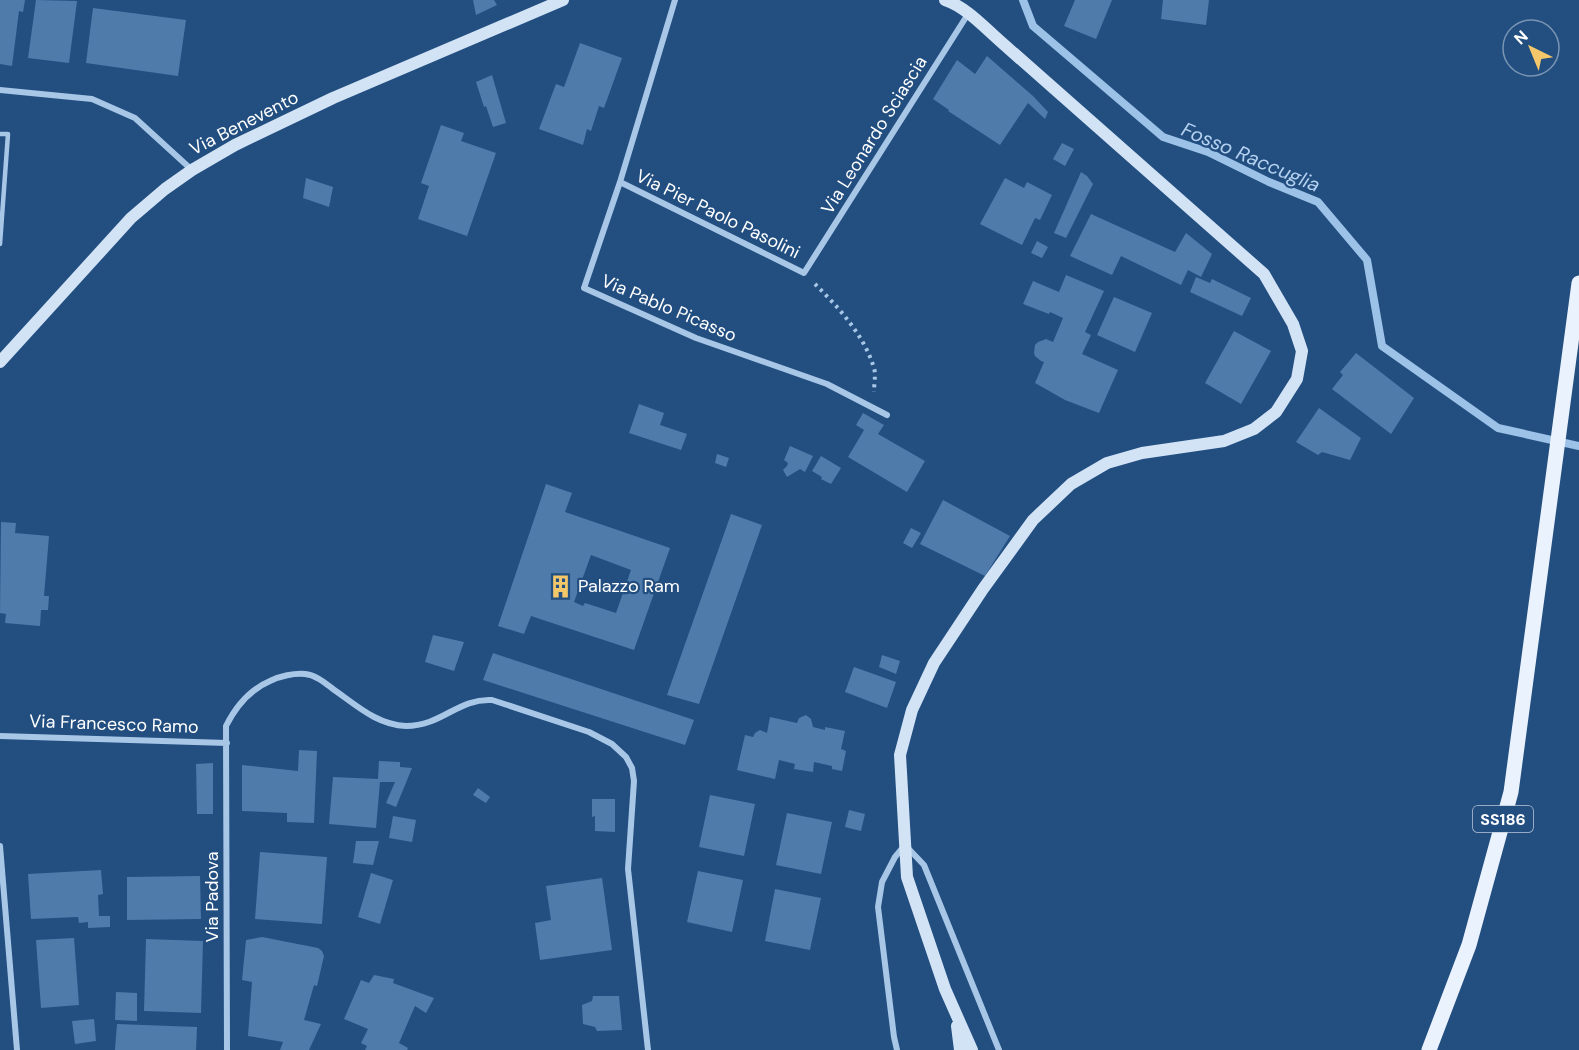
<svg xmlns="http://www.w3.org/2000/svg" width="1579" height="1050" viewBox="0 0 1579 1050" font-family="'DM Sans',sans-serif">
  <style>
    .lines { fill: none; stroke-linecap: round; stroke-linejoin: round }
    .stream { stroke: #9cc2e8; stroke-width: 8 }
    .building { fill: #4f7bab; fill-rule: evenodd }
    .path { stroke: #a8c7e7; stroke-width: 4; stroke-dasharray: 3 4.5; stroke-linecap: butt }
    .lane { stroke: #a8c7e7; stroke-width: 4.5 }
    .street { stroke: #a8c7e7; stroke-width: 6 }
    .secondary { stroke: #d2e3f6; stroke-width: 12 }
    .primary { stroke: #eaf2fd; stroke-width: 15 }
    .labels { text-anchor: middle; stroke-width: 4.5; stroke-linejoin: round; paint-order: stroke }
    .shield { fill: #224e80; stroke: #bdcad9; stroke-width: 1.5 }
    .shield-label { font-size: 16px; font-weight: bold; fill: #fff }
    .street-label { font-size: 18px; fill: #fff; stroke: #224e80 }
    .poi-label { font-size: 18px; fill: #fff; stroke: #224e80; text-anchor: start }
    .water-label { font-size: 20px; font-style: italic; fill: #b4d1ef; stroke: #224e80 }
  </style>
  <rect width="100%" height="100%" fill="#224e80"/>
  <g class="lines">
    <path class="stream" d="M1023,0l10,26 130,111 45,15 61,30 49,20 49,58 15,86 116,82 81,18"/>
  </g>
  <path class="building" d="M0,0h25l-2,12 -4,-1 -7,55 -12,-2z
    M36,0l41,1 -8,62 -41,-5z
    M473,0h21l3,5 -21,10z
    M1075,0h37l-16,39 -32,-13z
    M1163,0h46l-3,25 -45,-6z
    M93,8l93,12 -8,56 -92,-13z
    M580,43l42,15 -18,50 -5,-2 -8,25 -4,-2 -4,16 -44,-16 17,-45 8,3z
    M987,56l46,40 15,16 -3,7 -17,-16 -28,42 -52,-34 1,-1 -16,-11 24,-39 18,14z
    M492,75l14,48 -13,4 -7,-21 -2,1 -8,-25z
    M441,125l23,8 -3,8 35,12 -29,83 -49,-17 11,-33 -8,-3z
    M1062,143l12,6 -9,17 -12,-7z
    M1081,172l6,4 6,8 -27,54 -12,-5z
    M306,178l27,9 -4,20 -26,-9z
    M1005,178l19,10 3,-6 25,13 -12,25 -5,-2 -13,27 -42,-21z
    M1091,214l84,38 11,-19 26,21 -11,23 -13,-7 -7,15 -60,-29 -9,19 -42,-19z
    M1037,241l11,6 -6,11 -11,-5z
    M1066,275l38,16 -19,41 6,3 -9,19 36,16 -19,43 -34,-13 -30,-17 9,-21 -3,-1 -6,-5 -1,-3 1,-8 3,-3 8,-3 7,3 10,-24 -13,-6 -1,2 -26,-10 10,-23 26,11z
    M1196,277l14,6 2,-4 39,19 -9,18 -52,-24z
    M1114,297l38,16 -17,39 -38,-17z
    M1234,331l37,20 -30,53 -36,-21z
    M1356,353l58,45 -23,36 -59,-45 11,-14 -3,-3z
    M639,404l25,9 -4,12 27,9 -6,16 -52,-17z
    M1319,408l42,30 -11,22 -28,-8 -4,3 -22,-13z
    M863,413l21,12 -6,9 47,27 -18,31 -59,-35 16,-27 -8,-5z
    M790,446l23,10 -8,16 -5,-3 -13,8 -4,-7 4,-4 1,-3 -4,-3z
    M717,454l12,4 -3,9 -11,-4z
    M821,456l20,12 -10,16 -10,-5 1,-2 -10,-6z
    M546,484l26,9 -7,19 105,36 -36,102 -103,-34 -7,18 -26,-8zM591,555l40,15 -15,43 -31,-10 -2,3 -9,-4z
    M943,500l67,36 -25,40 -65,-32z
    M731,514l31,11 -63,179 -32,-9z
    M1,522l15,1 -1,10 34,3 -5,60h5l-1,14h-7l-1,16 -35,-3 1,-9 -6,-1z
    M911,528l10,5 -9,15 -9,-5z
    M433,635l31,7 -10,29 -29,-9z
    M493,653l201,67 -9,25 -202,-65z
    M882,655l18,6 -4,13 -17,-7z
    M854,667l42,15 -9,26 -42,-16z
    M806,715l5,4 2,8 12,3v-3l20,4 -4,18 5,2 -4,20 -10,-2v-3l-18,-4 -1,10 -19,-3 1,-5 -16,-4 -4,19 -38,-9 8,-35 8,2 2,-4 5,-3 7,3 3,-16 27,6 2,-5z
    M299,750l18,1 -3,72 -27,-1v-9l-45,-2v-46l56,6z
    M379,761l21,1v5l12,1 -16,39 -10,-4 9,-21h-15l-4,46 -47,-4 4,-47 45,2z
    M213,763v51h-16l-1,-50z
    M478,788l12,9 -4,6 -13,-8z
    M710,795l45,9 -11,52 -45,-9z
    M592,799h23v33l-20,-1v-15l-3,1z
    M849,810l16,4 -4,17 -16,-4z
    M787,813l45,9 -11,52 -45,-9z
    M393,816l23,4 -4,22 -23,-4z
    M356,841h23l-6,24 -20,-2z
    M260,852l67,5 -5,67 -67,-5z
    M101,870l2,24 -5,1 1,21h11v11l-22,1v-6l-9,1 -1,-6 -47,2 -3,-45z
    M698,871l45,9 -11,52 -45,-10z
    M371,873l22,7 -13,44 -22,-7z
    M200,876l1,43 -74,1v-43z
    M602,878l10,72 -72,10 -5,-37 16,-3 -5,-34z
    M775,889l46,9 -11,52 -45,-9z
    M262,937l56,11 4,3 2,5 -7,30 -3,-1 -10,35 17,4 -12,26h-29l3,-8 -35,-6 4,-54 -10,-2 4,-40z
    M74,938l5,67 -38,3 -5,-68z
    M146,939l57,2 -2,72 -57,-2z
    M374,975l20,4 -1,4 41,15 -8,15 -11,-7 -16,37 9,5 -1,2h-42l2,-4 -6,-3 7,-14 -24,-10 17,-39 8,3z
    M116,992l21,1v28l-22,-1z
    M593,996h26l3,34 -25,1 -2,-4 -12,-3 -1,-19 10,-4z
    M94,1019l2,22 -21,3 -3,-23z
    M117,1024l80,3 -1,23h-81z"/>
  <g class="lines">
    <path class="path" d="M815,284c24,24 49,51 59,84 2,7 0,16 0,24"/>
    <path class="lane" d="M0,134h8l-8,110"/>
    <path class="street" d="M675,0l-55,182 -36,106 112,50 131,46 60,31
      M0,90l92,9 43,19 57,52
      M620,182l184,91 164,-259
      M0,736l227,7
      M0,846l17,204
      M227,1050l-1,-324c10,-20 23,-36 44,-45 10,-5 24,-8 35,-7 11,1 20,9 28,15 23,16 44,36 73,37 36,0 52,-28 86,-26l97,32 23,12 14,13 6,11 2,13 -6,88 20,181
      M897,1050l-3,-13 -16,-130 4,-25 13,-25 10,-12 19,20 75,185"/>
    <path class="secondary" d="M945,0c21,7 39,27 55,41l264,233 29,50 9,27 -5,28 -21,33 -22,17 -30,12 -82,12 -35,10 -36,21 -38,36 -50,69 -49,74 -22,47 -12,45 7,122 38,112 27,61
      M0,362l131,-144 34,-29 27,-19 43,-25 98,-47 230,-98
      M957,1026l3,24"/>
    <path class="primary" d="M1429,1050l40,-105 42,-153 68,-509"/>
  </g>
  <defs>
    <symbol id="building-bare" viewBox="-9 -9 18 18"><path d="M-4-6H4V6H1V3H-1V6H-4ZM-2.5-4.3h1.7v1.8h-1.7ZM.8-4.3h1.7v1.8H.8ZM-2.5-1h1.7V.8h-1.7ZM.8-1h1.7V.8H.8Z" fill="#f3c76a" stroke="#224e80" stroke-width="2.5" paint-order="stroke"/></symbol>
  </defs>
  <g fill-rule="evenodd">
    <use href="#building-bare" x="544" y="570" width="33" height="33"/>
  </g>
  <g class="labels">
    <rect class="shield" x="1473" y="806" width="60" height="26" rx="4.5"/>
    <g class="shield-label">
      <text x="1503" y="825">SS186</text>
    </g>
    <g class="street-label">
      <text transform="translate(244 123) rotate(-27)" y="6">Via Benevento</text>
      <text transform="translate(874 135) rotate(-58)" y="6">Via Leonardo Sciascia</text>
      <text transform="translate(718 214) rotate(26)" y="6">Via Pier Paolo Pasolini</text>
      <text transform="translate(669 308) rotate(23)" y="6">Via Pablo Picasso</text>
      <text transform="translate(114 724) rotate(2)" y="6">Via Francesco Ramo</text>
      <text transform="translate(212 897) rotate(-90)" y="6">Via Padova</text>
    </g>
    <g class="poi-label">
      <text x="578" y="592">Palazzo Ram</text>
    </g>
    <g class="water-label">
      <text transform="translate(1251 157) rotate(23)" y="7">Fosso Raccuglia</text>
    </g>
  </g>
  <g transform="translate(1531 48) rotate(317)"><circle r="28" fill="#224e80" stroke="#7a95b3" stroke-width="1.5"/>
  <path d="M0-4.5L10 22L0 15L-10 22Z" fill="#f3c76a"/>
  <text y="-9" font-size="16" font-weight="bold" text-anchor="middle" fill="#ffffff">N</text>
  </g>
</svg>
